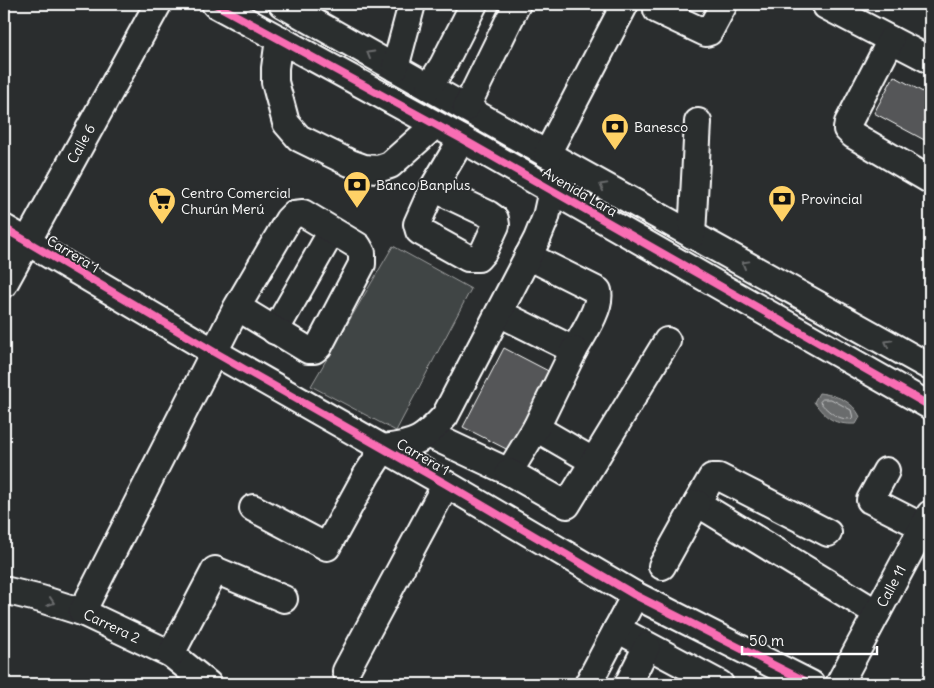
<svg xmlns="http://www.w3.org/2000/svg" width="934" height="688" viewBox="0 0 934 688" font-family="Delius,sans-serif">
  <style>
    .green { fill: #414445; stroke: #a0a2a2 }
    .water { fill: #6a6c6d; stroke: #a6a7a7 }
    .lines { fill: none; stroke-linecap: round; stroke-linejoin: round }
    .shore { stroke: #c3c4c5; stroke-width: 1 }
    .building { fill: #555758; stroke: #fff }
    .minor-casing { stroke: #fff; stroke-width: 30 }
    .minor { stroke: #2a2d2e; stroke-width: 26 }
    .cycleway-casing { stroke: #2a2d2e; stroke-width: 11 }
    .cycleway { stroke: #f96db3; stroke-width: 8 }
    .oneway { stroke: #6a6c6d }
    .labels { text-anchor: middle; stroke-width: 4; stroke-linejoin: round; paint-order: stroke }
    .poi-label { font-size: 14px; fill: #fff; stroke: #2a2d2e; text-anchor: start }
    .street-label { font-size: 14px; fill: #fff; stroke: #2a2d2e }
  </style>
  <rect width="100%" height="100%" fill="#2a2d2e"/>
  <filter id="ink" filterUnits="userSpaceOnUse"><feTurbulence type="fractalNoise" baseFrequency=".02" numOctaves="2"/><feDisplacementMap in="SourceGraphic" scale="10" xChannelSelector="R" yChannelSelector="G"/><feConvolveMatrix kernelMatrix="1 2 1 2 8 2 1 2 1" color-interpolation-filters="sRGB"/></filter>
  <g filter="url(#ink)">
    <path class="green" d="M393,246l78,43 -75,142 -85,-45z"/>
    <path class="water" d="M819,393c17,2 34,8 41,24l-4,7c-22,1 -30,-6 -42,-22z"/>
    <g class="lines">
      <path class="shore" d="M823,399h8l20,11 2,8c-12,4 -25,-6 -33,-16z"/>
    </g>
    <path class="building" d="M894,76l36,20v47l-56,-30z
      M504,348l54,28 -40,79 -55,-28z"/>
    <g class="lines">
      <defs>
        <g id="minor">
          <path d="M215,4l247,135 468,267"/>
          <path d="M282,4l265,150 383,213"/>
          <path d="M827,4l-1,2 104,54"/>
          <path d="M657,10l49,23 3,-1 15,-28"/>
          <path d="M279,39l-4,29v14l11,41 13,15 51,25 14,5 14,1 12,-4 45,-40"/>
          <path d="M891,40l-43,83 -1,6 6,6 77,45"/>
          <path d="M395,68l17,-64"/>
          <path d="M429,87l14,-22 31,-61"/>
          <path d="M466,108l51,-104"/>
          <path d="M547,154l78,-150"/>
          <path d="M433,188l55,26 7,5 1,6 -12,26 -6,7h-10l-49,-27 -2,-7 16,-36 29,-49"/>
          <path d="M4,228l210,124 232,132 189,111 176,89"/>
          <path d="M692,235l6,-113"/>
          <path id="s1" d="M4,284l154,-280"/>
          <path d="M499,313l75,37c8,-14 28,-43 24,-59l-70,-35"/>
          <path d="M275,331l57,-100"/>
          <path d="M536,428l57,33"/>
          <path d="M428,434l81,38 27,-44 38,-78"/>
          <path d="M886,471l-16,29 53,27"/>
          <path d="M509,472l58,33 100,-164"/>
          <path d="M253,508l74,39 40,-73 17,-26c33,-4 39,-8 61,-32l92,-177 9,-22 6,-27"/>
          <path d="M828,533l-109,-56h-7l-15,26 180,110"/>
          <path d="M662,566l35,-63"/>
          <path id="s2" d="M4,590l37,9 41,13 89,42 37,30"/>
          <path d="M82,612l155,-305 51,-87 6,-6 9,-1 55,33 4,7v11l-43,82 -5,4h-6l-71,-43"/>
          <path d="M617,629l103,55"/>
          <path d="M171,654l44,-84 69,29"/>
          <path d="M346,671l100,-187"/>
          <path d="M588,684l47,-89"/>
          <path d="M628,684l19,-38"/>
          <path id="s3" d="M839,684l91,-170"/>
        </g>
      </defs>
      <use href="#minor" class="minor-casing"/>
      <use href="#minor" class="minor"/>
      <defs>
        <path id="cycleway" d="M215,4l247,135 468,267
          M4,228l210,124 232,132 189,111 176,89"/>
      </defs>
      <use href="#cycleway" class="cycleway-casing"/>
      <use href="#cycleway" class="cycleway"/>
    </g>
    <defs><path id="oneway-chevron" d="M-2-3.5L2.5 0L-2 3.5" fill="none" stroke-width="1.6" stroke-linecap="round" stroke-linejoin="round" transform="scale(1.25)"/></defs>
    <g class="oneway">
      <use href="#oneway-chevron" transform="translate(370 54) rotate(-150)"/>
      <use href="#oneway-chevron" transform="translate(603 186) rotate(-151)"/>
      <use href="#oneway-chevron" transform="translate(745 264) rotate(-151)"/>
      <use href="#oneway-chevron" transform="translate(888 343) rotate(-151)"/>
      <use href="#oneway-chevron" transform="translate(51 602) rotate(18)"/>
    </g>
  </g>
  <defs>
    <symbol id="bank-pin" viewBox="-11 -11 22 30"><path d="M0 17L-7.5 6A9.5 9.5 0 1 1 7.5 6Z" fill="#ffd166" stroke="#2a2d2e"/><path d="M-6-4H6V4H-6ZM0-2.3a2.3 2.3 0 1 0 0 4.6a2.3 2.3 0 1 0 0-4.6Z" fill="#111"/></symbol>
    <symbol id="supermarket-pin" viewBox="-11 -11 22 30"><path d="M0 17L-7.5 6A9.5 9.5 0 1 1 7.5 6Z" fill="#ffd166" stroke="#2a2d2e"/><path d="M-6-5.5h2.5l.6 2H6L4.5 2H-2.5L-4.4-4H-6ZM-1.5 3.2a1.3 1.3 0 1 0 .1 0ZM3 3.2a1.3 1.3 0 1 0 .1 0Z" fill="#111"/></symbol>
  </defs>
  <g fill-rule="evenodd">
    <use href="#bank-pin" x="599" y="111" width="32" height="43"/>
    <use href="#bank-pin" x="341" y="169" width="32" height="43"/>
    <use href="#bank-pin" x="766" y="183" width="32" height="43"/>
    <use href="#supermarket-pin" x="146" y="185" width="32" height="43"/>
  </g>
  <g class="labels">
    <g class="poi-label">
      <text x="634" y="132">Banesco</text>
      <text x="376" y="190">Banco Banplus</text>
      <text x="181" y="198">Centro Comercial<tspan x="181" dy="16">Churún Merú</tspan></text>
      <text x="801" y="204">Provincial</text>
    </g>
    <g class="street-label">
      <text dy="5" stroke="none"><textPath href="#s1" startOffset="160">Calle 6</textPath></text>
      <text transform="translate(580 192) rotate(30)" y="5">Avenida Lara</text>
      <text transform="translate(73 254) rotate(31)" y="5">Carrera 1</text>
      <text transform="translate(423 457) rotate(30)" y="5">Carrera 1</text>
      <text dy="5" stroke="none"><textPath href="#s3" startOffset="111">Calle 11</textPath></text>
      <text dy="5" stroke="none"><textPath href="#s2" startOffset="114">Carrera 2</textPath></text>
    </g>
  </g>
  <rect width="934" height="688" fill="none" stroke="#2a2d2e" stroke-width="20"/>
  <rect x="10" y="10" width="914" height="668" fill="none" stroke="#fff" stroke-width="2" filter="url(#ink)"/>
  <path d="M742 646v8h135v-8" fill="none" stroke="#ffffff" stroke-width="2.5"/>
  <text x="749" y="646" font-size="15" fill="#ffffff" stroke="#2a2d2e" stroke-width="4" paint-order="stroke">50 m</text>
</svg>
